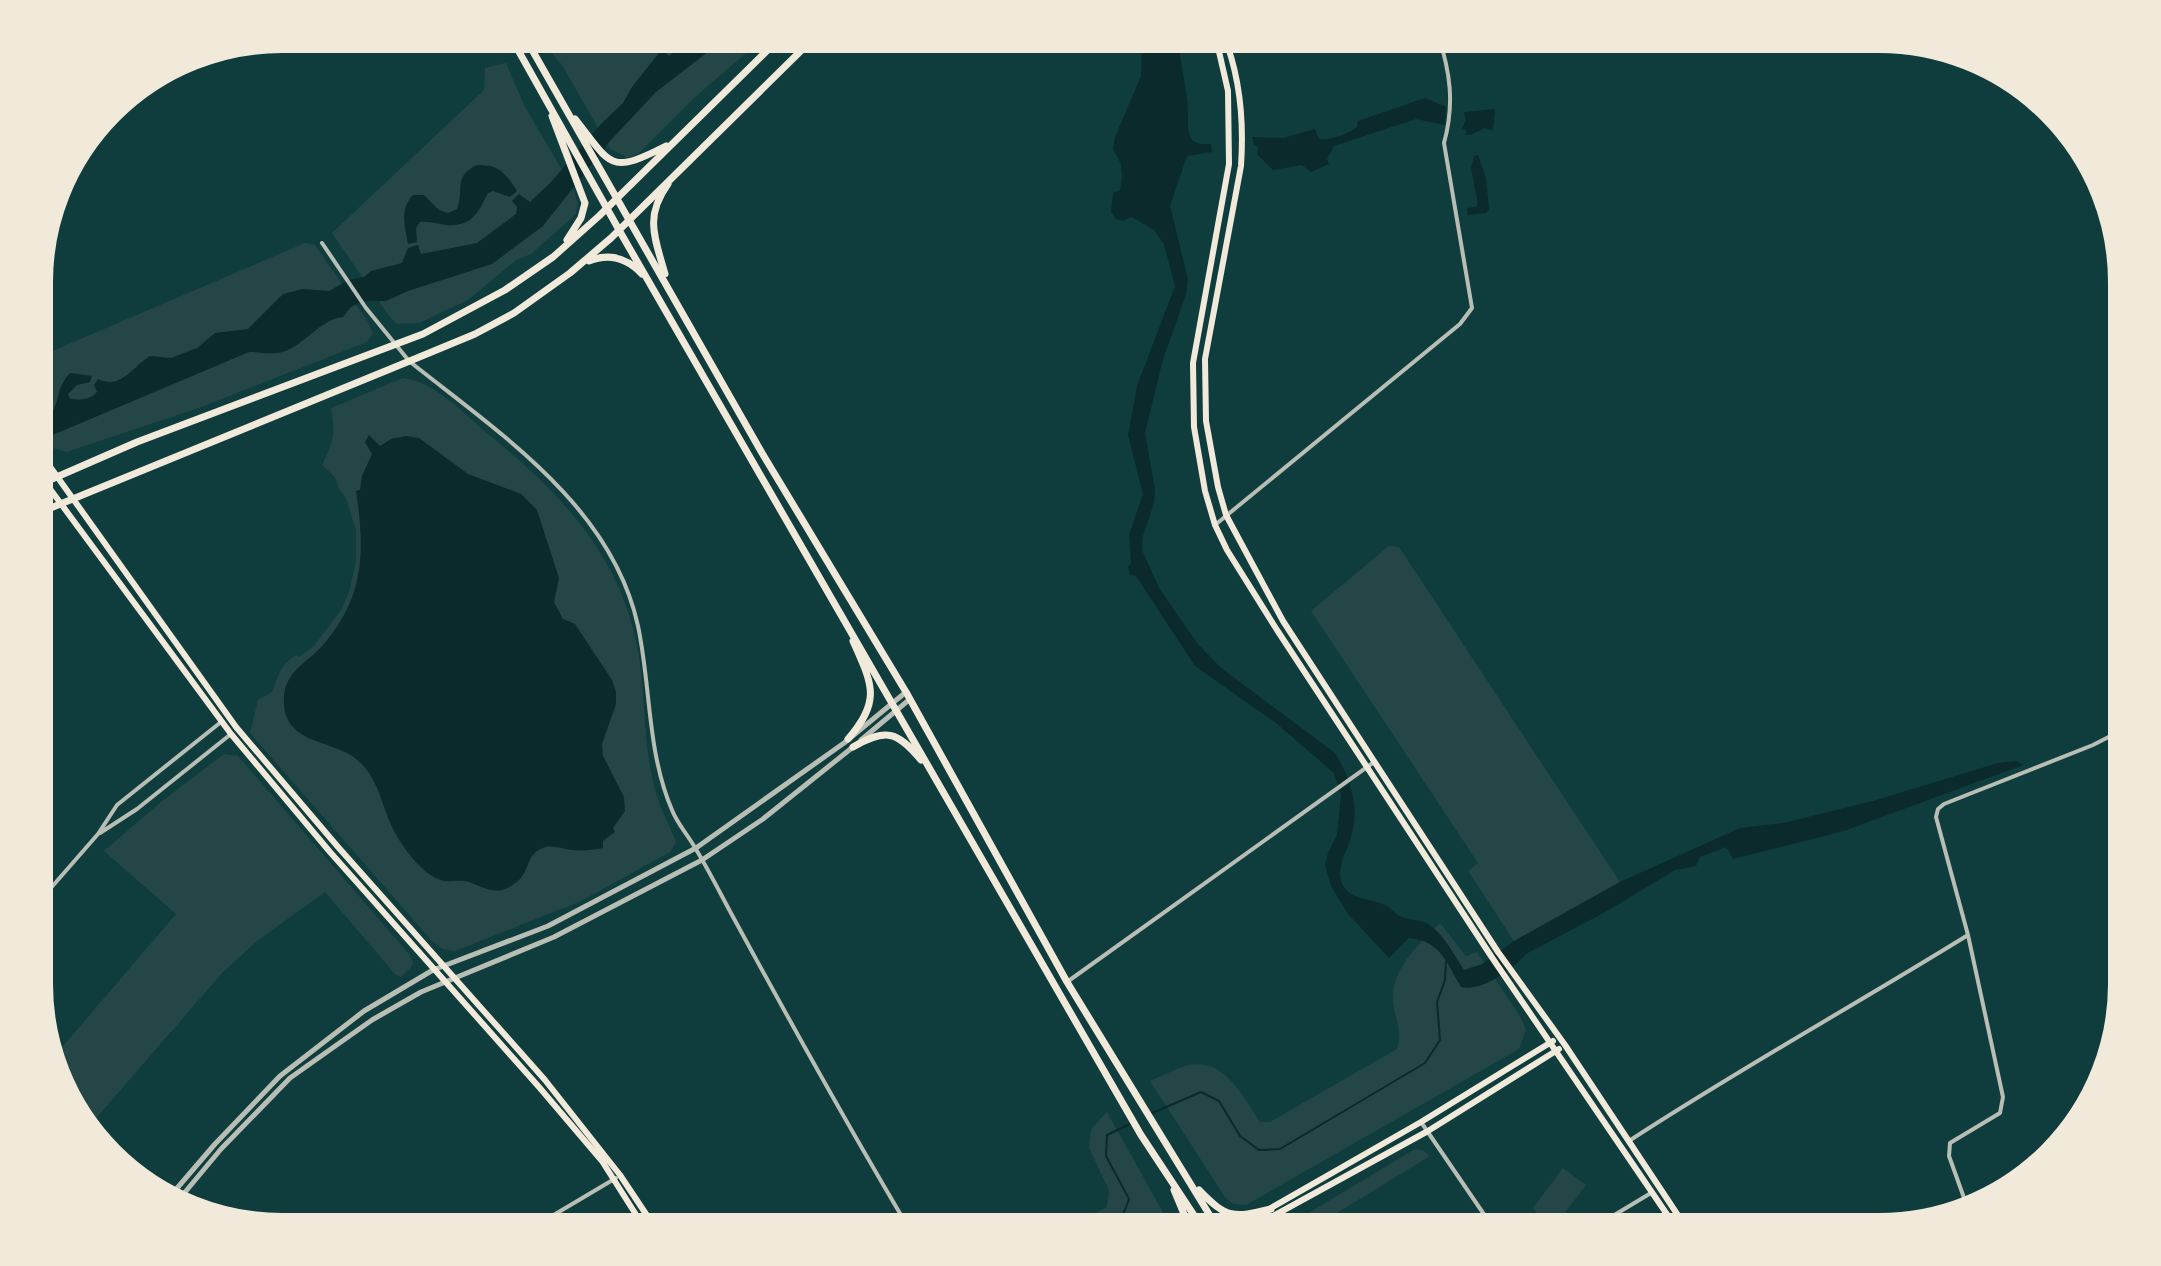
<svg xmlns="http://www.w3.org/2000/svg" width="2161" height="1266" viewBox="0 0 2161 1266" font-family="Arial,sans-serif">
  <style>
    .green { fill: #244646 }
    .water { fill: #0a2a2b }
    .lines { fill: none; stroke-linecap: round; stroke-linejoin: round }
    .stream { stroke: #0a2a2b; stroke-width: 2 }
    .minor { stroke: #b8beb3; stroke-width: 4 }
    .tertiary { stroke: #b8beb3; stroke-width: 5 }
    .secondary { stroke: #f1e9da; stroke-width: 6 }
    .primary { stroke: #f1e9da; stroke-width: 7 }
    .rim { fill: none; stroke: #f1e9da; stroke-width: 10 }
  </style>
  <rect width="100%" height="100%" fill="#0f3d3e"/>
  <path class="green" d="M536,34h22l11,18 23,-18h176l-74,64 -55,55 -11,5 -18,-9 -48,-84z
    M506,63l18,42 49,84 5,13 -2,12 -45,40 -15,6 -48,40 -49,23 -22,1 -8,-8 -57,-83 152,-143 1,-22z
    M305,243l10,2 53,77 5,11 -6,9 -171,67 -129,43 -18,-5 -13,-16v-73z
    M403,378c33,4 60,35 85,56 73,59 136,125 151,223 7,45 4,95 18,139 5,16 13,31 19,46l-6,10 -91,50 -124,49 -12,-2 -11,-8 -182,-208 8,-33 14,-8c7,-17 8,-27 24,-37l3,2 15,-11 28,-37 8,-20 6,-29v-30l-10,-32 -7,-9 -4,-12 -13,-12c11,-23 14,-31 9,-57z
    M1389,546l10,1 221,335 -106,59 -46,-70 10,-8 -167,-252z
    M224,754l14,2 171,198 4,8 -2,5 -10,10 -6,-3 -70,-82 -68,49 -35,32 -137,158 -9,-10 -24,-62 124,-145 -72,-63 58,-50z
    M1440,923l26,33 11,-4 44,66 5,12 -7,19 -273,156 -13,-1 -8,-7 -75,-116c12,-5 23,-11 35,-15 38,-11 58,30 75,56h10l127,-73c7,-21 -4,-30 -4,-50 -1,-31 27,-56 47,-76z
    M1107,1112l58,104 1,16h-109l50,-25 2,-17 -20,-42 2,-19z
    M1415,1149l8,1 7,6 -124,76h-29z
    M1563,1168l23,17 -35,46 -18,-23z"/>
  <path class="water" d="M696,34h35l-75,58 -46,49 -67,85 -51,38 -84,27 -22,10h-24l-11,6 -8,10c-25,3 -38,29 -61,35 -9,3 -23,0 -33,0l-213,90v-17c29,-14 15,-32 34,-52l22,3 -2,6 -13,3 -9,9 2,5c10,1 20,1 27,-7l-3,-7 4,-6c23,11 34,-12 52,-23l21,2 26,-10 18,-15 33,-4 35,-35 20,-5 26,2 20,-11 15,-3 7,-6 31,-8 6,-15 10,-3 3,9 56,-11 39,-29 1,-7 -5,-6 7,-7 11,8 21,-20 50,-58 22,-21 9,-16 30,-38 7,7z
    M1147,34h31c1,28 10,55 10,82 0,8 -1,19 5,25 5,4 12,3 18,3l1,8 -25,4 -17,50 18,73 -2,16 -23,64 -18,74 10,57 -1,13 -11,33 -1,14 17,38 38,55 23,24 115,86c16,27 26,55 15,87 -4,13 -13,27 -9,41 7,21 31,16 46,25 6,4 9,9 15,11 8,3 17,3 24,6 17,9 28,32 38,47l18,-6 32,-23 106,-59 120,-54 43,-5 90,-22 125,-38 18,-2 7,4 -179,66 -111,28 -7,-12 -26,10 -4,9 -21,4 -66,40 -83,44c-13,15 -43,38 -65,33 -15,-25 -20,-46 -52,-49l-20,20 -41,-44 -17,-28 -6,-21 3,-12 9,-18 4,-40 -7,-22 -58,-50 -81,-57 -59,-90 -6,-1 -2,-8 3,-3 -2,-29 14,-41 -15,-59 9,-49 38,-100 -11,-42 -10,-14 -22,-13 -10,4 -6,-2 -5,-7 2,-19 7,-3 2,-13 -1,-13 -8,-15 2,-12 26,-61 1,-27z
    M1425,98l21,9 -1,18 -29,-6 -82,27 -7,13 2,5 -18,8 -9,-7 -29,5 -16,-16 1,-7 -4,-2 -2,-8 31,1 32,-9 4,10c12,1 28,-4 38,-12l1,-6z
    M1495,109l-2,22 -9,-3 -13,7h-6l2,-4 -5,-3 4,-8 -2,-8z
    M1478,155l8,23 3,31 -3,4 -19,2v-7l9,-1 2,-3 -7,-36 3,-12z
    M477,165c22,0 28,7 40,26l-7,6 -17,-6 -5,2c-10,20 -16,34 -42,32 -9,-1 -16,-4 -26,-3l-4,6 1,14 -9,2c-3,-18 -9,-34 5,-49h11l15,15 9,3 9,-4c8,-20 -5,-32 20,-44z
    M369,435l11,11 11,-7 15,-3 13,2 49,36 53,20 16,16 22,68 -5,24 9,17 12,5 37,56 4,12v12l-14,40 1,12 21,41 1,14 -12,17 2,4 -12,9v7c-10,2 -21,3 -30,2 -11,-1 -20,-6 -30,-2 -17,6 -13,22 -24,32 -20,18 -31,9 -50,2 -9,-3 -16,0 -24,-1 -18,-2 -40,-30 -48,-45 -16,-26 -16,-58 -42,-78 -27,-20 -74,-13 -71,-62 2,-25 24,-34 39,-51 42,-49 42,-93 33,-154l4,-1 2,-14 10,-22 -7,-12z"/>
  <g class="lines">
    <path class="stream" d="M1150,1114l51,-22 18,9 21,35 19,14 21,-1 145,-86 15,-23 -3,-38 8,-22 1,-19
      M1103,1232c16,-8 21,-17 26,-33l-23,-43 1,-21 23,-11"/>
    <path class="minor" d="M322,243l44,65 43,53c90,72 203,145 229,265 13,61 9,126 34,184 5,13 15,24 22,36 16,26 29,53 44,80 56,103 113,205 173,306
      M1215,525l245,-201 12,-16 -28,-165c11,-40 6,-71 -6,-109
      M100,833l37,-24 94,-75
      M36,905l62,-71 19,-29 104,-83
      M1067,982l307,-220
      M1421,1122l75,110
      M1629,1141c110,-72 226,-136 339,-206
      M1968,1209l-19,-53 1,-13 50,-30 3,-16 -35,-162 -32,-118 2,-8 6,-5 149,-59 33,-17
      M525,1232l91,-54
      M1586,1232l65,-39"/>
    <path class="tertiary" d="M861,740l49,-41
      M166,1201l49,-57 65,-68 84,-65 69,-41 115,-44 148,-78 148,-105 62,-51
      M176,1203l45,-54 69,-71 82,-58 49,-28 133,-55 148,-77 61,-41 90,-72"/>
    <path class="secondary" d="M1215,34l13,57 1,73 -36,199 1,64 11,64 10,34 12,25 50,80 214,326 188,276
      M1223,34c17,41 21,88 18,132l-36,193 1,62 12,66 8,28 57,106 215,331 67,93 124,187
      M36,447l200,280 102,120 207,233 75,95 38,57
      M36,470l195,264 99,118 209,235 63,74 45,71
      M1229,1232l192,-110 132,-81
      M1244,1232l184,-101 131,-82"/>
    <path class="primary" d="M509,34l114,203 518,898 64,97
      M523,34l239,419 144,239 161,290 153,250
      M552,116l33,87 -4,15 -14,22
      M575,119c37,47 34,56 91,27
      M589,261c20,-8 38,-3 53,13
      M665,274c-10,-36 -21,-57 3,-90
      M36,486l101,-44 286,-108 82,-44 48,-33 46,-41 185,-182
      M36,514l381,-156 58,-24 39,-21 56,-40 41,-35 207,-204
      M848,739c34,-39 24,-55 5,-98
      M853,747c33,-19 44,-16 68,13
      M1174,1190l10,24v18
      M1199,1190c28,29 34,28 72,19
      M1262,1232l16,-17"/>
  </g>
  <path d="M0 0H2161V1266H0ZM282 48H1879A234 234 0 0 1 2113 282V984A234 234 0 0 1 1879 1218H282A234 234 0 0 1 48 984V282A234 234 0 0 1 282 48Z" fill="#f1e9da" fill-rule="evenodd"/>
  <path class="rim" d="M282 48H1879A234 234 0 0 1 2113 282V984A234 234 0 0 1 1879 1218H282A234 234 0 0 1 48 984V282A234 234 0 0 1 282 48Z"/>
</svg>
